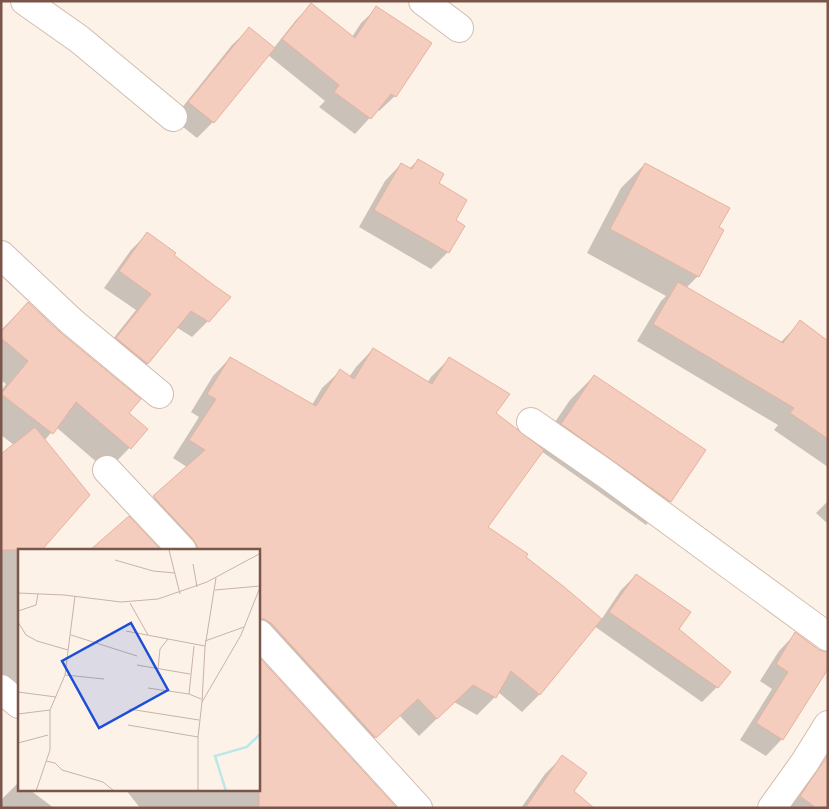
<svg xmlns="http://www.w3.org/2000/svg" width="829" height="809" viewBox="0 0 829 809" font-family="'Exo 2',sans-serif">
  <style>
    .shadow { fill: #0003 }
    .building { fill: #f4cdbe; stroke: #e8b19d }
    .lines { fill: none; stroke-linecap: round; stroke-linejoin: round }
    .minor-casing { stroke: #d3bbaf; stroke-width: 30 }
    .minor { stroke: #fff; stroke-width: 28 }
    .inset-river { fill: none; stroke: #bbe7e8; stroke-width: 2.5 }
    .inset-road { fill: none; stroke: #c8b3a9; stroke-width: 1 }
    .view { fill: #1d4ed8; fill-opacity: 0.15; stroke: #1d4ed8; stroke-width: 2.5 }
    .inset-edge { fill: none; stroke: #79554a; stroke-width: 2.5 }
  </style>
  <rect width="100%" height="100%" fill="#fdf2e8"/>
  <path class="shadow" d="M311,5l41,32 9,-14 16,-15 18,88 -16,15 -2,-1 -22,24 -36,-27 6,-6 -57,-46 -55,67 -16,16 -24,-19 59,-74 17,-16 24,20 23,-29z
    M418,160l19,24 17,37 -6,31 -17,17 -72,-42 26,-46 16,-17 8,5z
    M645,164l73,64 -20,48 -12,12 94,55 20,-21 28,20v125l-54,-37 4,-5 -141,-84 24,-40 5,-5 -79,-43 34,-65z
    M147,234l61,87 -16,16 -16,-10 -29,37 -16,15 -30,-25 35,-44 -32,-22 27,-38z
    M28,303l99,111 20,16 -40,41 -51,-44 -12,14 45,54 -48,55h-22v152l-18,-17v-230l13,-10 -13,-10v-44l5,-7 -5,-4v-50z
    M373,349l54,34 4,-6 18,-18 45,54 44,34 32,-47 24,-24 110,74 -34,51 -24,24 -105,-74 -54,76 114,93 20,-30 15,-15 41,55 52,42 -12,15 -15,15 -108,-76 -54,68 -18,18 -24,-20 -3,5 -18,18 -23,-13 -35,34 -20,-21 -42,40 -98,-108v-97h-89l-34,-36 51,-47 -14,-9 26,-41 -8,-5 22,-36 17,-18 82,47 10,-17 18,-17 9,6 7,-10z
    M828,501v23l-12,-11z
    M129,518l30,32h-67z
    M795,634l23,17 -36,88 -16,17 -26,-16 32,-51 -12,-8 19,-30z
    M259,659l136,149h-104l-32,-29z
    M562,757l10,35 20,16h-71l24,-34z
    M818,773l10,35h-39l15,-21z
    M19,782v8h11l24,18h-53v-8z
    M126,790h132l15,18h-133z"/>
  <path class="building" d="M311,3l44,35 21,-32 56,37 -36,54 -5,-3 -20,25 -37,-27 5,-7 -57,-46z
    M249,27l26,21 -61,75 -26,-21z
    M418,159l26,15 -5,9 28,17 -11,20 9,6 -16,27 -75,-43 27,-47 11,6z
    M645,163l85,45 -11,19 5,3 -25,47 -89,-48z
    M147,232l29,21 -2,2 41,31 16,11 -22,25 -18,-11 -43,53 -32,-26 35,-44 -32,-23z
    M678,282l105,61 17,-23 28,21v98l-38,-26 4,-5 -141,-84z
    M28,302l33,31 80,66 -12,14 19,16 -17,20 -55,-47 -23,32 -52,-40 27,-33 -27,-23v-6z
    M373,348l59,36 17,-27 61,37 -14,19 48,37 -56,77 40,27 -2,3 37,29 39,33 -62,76 -29,-24 -15,27 -23,-13 -36,34 -19,-20 -42,39 -105,-115 -7,-4h-5v-69h-62v-4l-4,-7 -40,-43 52,-46 -16,-10 27,-41 -9,-5 23,-37 86,49 24,-37 14,10z
    M594,375l112,75 -35,52 -110,-78z
    M35,427l55,68 -48,55h-41v-96z
    M129,516l32,34h-71z
    M636,574l55,38 -12,17 52,43 -13,16 -109,-76z
    M795,632l24,18 9,2v17l-45,71 -27,-17 32,-51 -12,-8z
    M259,657l138,151h-138z
    M562,755l25,18 -13,18 20,17h-69z
    M828,755v53h-12l-16,-12z"/>
  <g class="lines">
    <defs>
      <path id="minor" d="M25,1l54,38 94,78
        M423,1l36,27
        M1,255l70,66 88,73
        M531,422l75,52 222,163
        M107,470l75,80
        M259,634l159,174
        M1,689l18,15
        M772,808l33,-46 23,-37"/>
    </defs>
    <use href="#minor" class="minor-casing"/>
    <use href="#minor" class="minor"/>
  </g>
  <g transform="translate(18 549)">
    <rect width="242" height="242" fill="#fdf2e8"/>
    <path class="inset-river" d="M208,242l-11,-35 32,-9 14,-14"/>
    <path class="inset-road" d="M151,1l11,44M97,11l38,11 22,2M175,15l4,23M197,41l45,-4M0,44l46,2 57,7 37,-3 49,-17 54,-29M112,54l18,32M0,62l18,-6 2,-11M0,73l8,13 11,6 31,9M108,82l79,15M53,86l66,21M187,92l39,-14M119,116l53,9M140,120l2,-20 8,-10M47,126l39,4M130,139l41,6 12,5M0,143l38,5M171,145l5,-48M184,153l3,-55 11,-69M111,160l70,11M0,165l32,-4M110,176l70,12M0,194l30,-8M28,212l9,2 7,7 41,12 11,9M18,242l14,-41v-40l15,-35 10,-79M180,242v-54l4,-35 39,-67 20,-50"/>
    <path class="view" d="M113,74l37,67 -69,38 -37,-67z"/>
    <rect width="242" height="242" class="inset-edge"/>
  </g>
  <rect width="829" height="809" fill="none" stroke="#79554a" stroke-width="5"/>
</svg>
